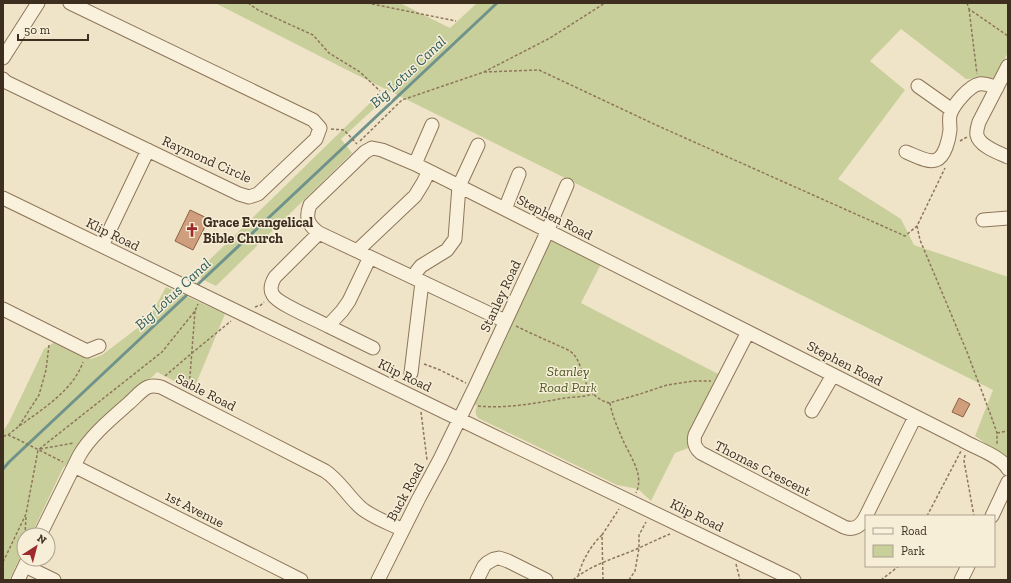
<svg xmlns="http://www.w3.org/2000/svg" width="1011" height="583" viewBox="0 0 1011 583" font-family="'Zilla Slab',serif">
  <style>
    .green { fill: #c9cf9b }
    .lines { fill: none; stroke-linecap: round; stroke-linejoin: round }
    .stream { stroke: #6f938a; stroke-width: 3 }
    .building { fill: #cf9f7d; stroke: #8d5f41 }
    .minor-casing { stroke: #8d765c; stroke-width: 15 }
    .path { stroke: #8d765c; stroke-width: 1.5; stroke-dasharray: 3 2; stroke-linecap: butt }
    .minor { stroke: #faf1dc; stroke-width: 13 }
    .labels { text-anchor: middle; stroke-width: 3; stroke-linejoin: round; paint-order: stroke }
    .street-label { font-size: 14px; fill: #3d2e20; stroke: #f7eed8 }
    .poi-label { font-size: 14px; font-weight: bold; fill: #3d2e20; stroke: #f7eed8; text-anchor: start }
    .park-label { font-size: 14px; font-style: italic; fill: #4d5a26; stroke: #f7eed8 }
    .water-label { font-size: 15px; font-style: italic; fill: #2f5d5a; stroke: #f7eed8 }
  </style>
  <rect width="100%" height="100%" fill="#f0e4c8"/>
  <path class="green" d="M215,3h185l50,25 27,-25h531v49l-12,26 -30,1 -65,-50 -31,32 35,29 -67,89 63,40 13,26 94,32v182l-33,-23 18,-46 -638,-316z
    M373,100l5,5 -37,34 11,14 -136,133 -22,-11z
    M551,240h2l49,22 -21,41 141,73 -31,71 -16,6 -24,48 -13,-12 -21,-4 -139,-67c-3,-4 -3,-7 -1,-12l-3,-2 75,-162z
    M166,287l59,27 -32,77 -36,-19 -94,96 -32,67h-7v14l-15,31h-6v-149l6,-9 35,-73 12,-8 35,18 11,-4 46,-35z"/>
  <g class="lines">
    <path class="stream" d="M195,287l302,-284
      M3,469l6,-7 181,-170"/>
  </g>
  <path class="building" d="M190,210l19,9 -16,31 -18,-9z
    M959,398l11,6 -7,13 -11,-5z"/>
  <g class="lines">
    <defs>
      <path id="minor" d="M3,58l35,-55
        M1008,66l-29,56c-1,4 -3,8 -2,13 2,11 22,18 31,22
        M3,79l3,3 233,112 10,3 9,-3 58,-55 4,-11 -7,-8 -243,-117
        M918,86l34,24
        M906,152c8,3 22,11 30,8 9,-3 13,-21 14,-30 0,-5 -1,-10 0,-15 3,-10 19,-29 29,-31 6,-1 12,2 18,4
        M415,164l17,-39
        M3,198l493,239 298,143
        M505,209l14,-35
        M983,220l25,-2
        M319,233l-44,44c-3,5 -6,12 -2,18 5,9 44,25 55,31l14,-15 7,-10 21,-44
        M102,246l46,-96
        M357,251l58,-55 8,-13 6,-12
        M414,278l3,-7 4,-5 26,-16 8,-11 4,-53 19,-41
        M3,309l84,42 12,-5
        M505,321l-186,-88c-11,-8 -14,-15 -9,-28l55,-53 7,-4 10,2 33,14 44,22 503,254c13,8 39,16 46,29
        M328,326l45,22
        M748,332l-53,103c-2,8 0,13 6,18l143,74c10,4 17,-1 22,-11
        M411,373l11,-91
        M812,411l21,-36
        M74,466l227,114
        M866,516l49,-99
        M992,516l16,-34
        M40,535l39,-79c11,-20 33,-38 50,-53 6,-5 12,-13 19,-16 5,-2 8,-1 13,0l164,84c14,9 22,24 35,36 11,10 29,16 43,23
        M25,566l29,14
        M18,580l10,-21
        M378,580l41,-82 21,-39 35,-72 68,-146 24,-56
        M477,580l7,-14 3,-3 7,-4 5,-1 9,3 38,19
        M961,580l7,-14"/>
    </defs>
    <use href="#minor" class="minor-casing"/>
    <path class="path" d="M248,3l10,7 55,25 16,18 31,19 20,19
      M367,3l89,18
      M967,3l2,6 39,27
      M969,9l8,65
      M484,72l55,-2 117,55 249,111 12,-10 28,-58
      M331,129l13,1 13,14
      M360,141l42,-41 82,-28 66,-34 55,-35
      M960,141l7,-4
      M917,226l3,14 47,112 23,61 7,20v12
      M255,307l6,-2 3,-3
      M516,326c12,6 25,12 37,17 5,3 12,5 17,8 8,6 10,15 13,24 4,14 12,24 26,28l31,-9 27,-9 26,-4h18
      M424,364l16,6 26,13
      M165,376l27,-23 39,-32
      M189,389l6,-78
      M610,403c2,12 7,23 12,35 7,17 23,36 14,55
      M478,406c29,3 58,-3 87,-8 9,-1 19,-1 28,-4
      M421,412l6,48
      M19,426l20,-31 7,-25 3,-25
      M997,433l11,-2
      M8,435c6,-5 11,-9 17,-13 22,-16 49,-34 58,-60
      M3,436l5,-1 9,4 46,23
      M40,449l34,-6
      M965,455l-1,6 10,55
      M927,516l34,-65
      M25,535l1,-19
      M3,562l23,-48 12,-64 124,-98 33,-41 3,-7
      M736,564l4,16
      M578,576c4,-15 13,-31 24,-41
      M573,580c19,-16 43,-22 66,-32 11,-5 21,-10 31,-14
      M603,580l-1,-45 17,-26
      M629,580l6,-9 4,-23v-13l7,-13
      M881,580l18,-14"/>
    <use href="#minor" class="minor"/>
  </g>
  <defs>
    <symbol id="church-bare" viewBox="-9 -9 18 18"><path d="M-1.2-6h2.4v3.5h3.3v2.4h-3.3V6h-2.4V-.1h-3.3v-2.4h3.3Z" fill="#9e2a2b" stroke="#f7eed8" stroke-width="2.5" paint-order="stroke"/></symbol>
  </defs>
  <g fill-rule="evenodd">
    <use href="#church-bare" x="182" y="220" width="20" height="20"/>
  </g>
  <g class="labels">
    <g class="street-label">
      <text transform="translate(207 159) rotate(24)" y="5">Raymond Circle</text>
      <text transform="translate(555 217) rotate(27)" y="5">Stephen Road</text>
      <text transform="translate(113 234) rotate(26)" y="5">Klip Road</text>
      <text transform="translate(500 296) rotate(-65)" y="5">Stanley Road</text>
      <text transform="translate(845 363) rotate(27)" y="5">Stephen Road</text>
      <text transform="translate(405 375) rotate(26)" y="5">Klip Road</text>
      <text transform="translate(206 392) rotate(27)" y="5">Sable Road</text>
      <text transform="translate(763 468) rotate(27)" y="5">Thomas Crescent</text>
      <text transform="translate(405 492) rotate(-62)" y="5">Buck Road</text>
      <text transform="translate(195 509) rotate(27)" y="5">1st Avenue</text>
      <text transform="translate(697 515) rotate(26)" y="5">Klip Road</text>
    </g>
    <g class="poi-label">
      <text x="203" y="227">Grace Evangelical<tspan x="203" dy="16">Bible Church</tspan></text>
    </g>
    <g class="park-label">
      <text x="568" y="376">Stanley<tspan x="568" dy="16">Road Park</tspan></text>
    </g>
    <g class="water-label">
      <text transform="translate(408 72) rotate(-43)" y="5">Big Lotus Canal</text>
      <text transform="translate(173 294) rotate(-43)" y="5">Big Lotus Canal</text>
    </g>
  </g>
  <rect width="1011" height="583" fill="none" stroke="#3d2e20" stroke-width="8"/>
  <rect x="865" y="515" width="130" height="52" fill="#f7eed8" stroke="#ada18e"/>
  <rect x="873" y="528" width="20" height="6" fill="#faf1dc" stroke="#ada18e"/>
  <text x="901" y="535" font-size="12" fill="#3d2e20">Road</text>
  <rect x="873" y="545" width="20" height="12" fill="#c9cf9b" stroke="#ada18e"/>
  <text x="901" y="555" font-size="12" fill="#3d2e20">Park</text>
  <g transform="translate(36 547) rotate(36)"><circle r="19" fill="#f7eed8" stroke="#ada18e"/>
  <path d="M0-3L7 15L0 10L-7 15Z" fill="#9e2a2b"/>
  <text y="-6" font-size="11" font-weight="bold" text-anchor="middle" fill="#3d2e20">N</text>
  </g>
  <path d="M18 34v6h70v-6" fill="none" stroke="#3d2e20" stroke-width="2"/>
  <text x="24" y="34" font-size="12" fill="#3d2e20" stroke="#f7eed8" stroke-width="3" paint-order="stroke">50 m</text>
</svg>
